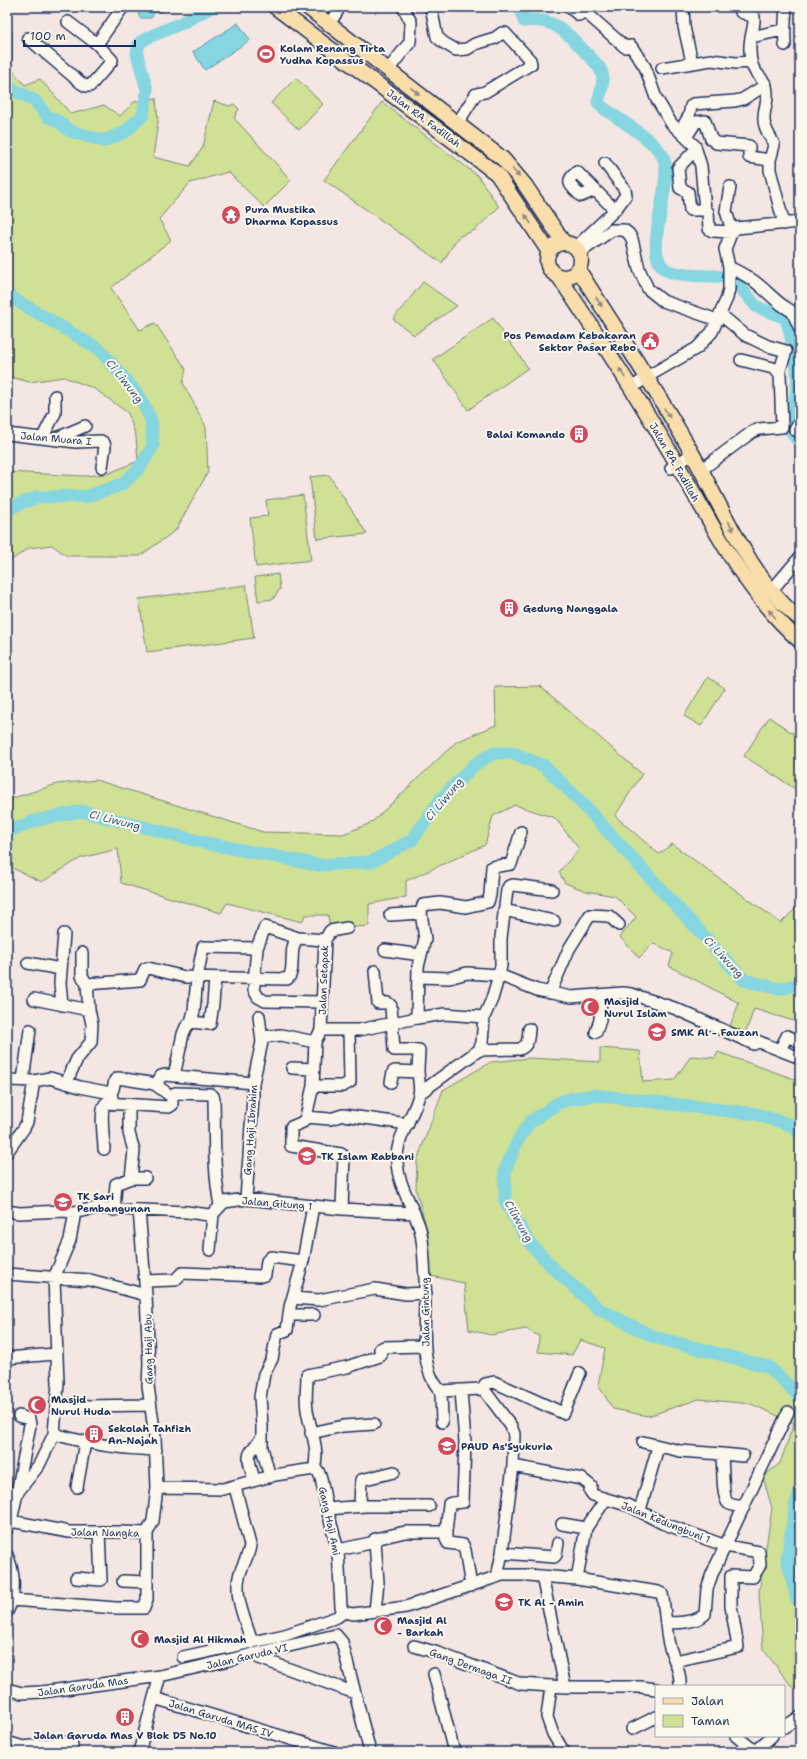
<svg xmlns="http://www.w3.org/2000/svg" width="807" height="1759" viewBox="0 0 807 1759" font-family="'Shantell Sans',sans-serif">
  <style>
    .green { fill: #d0e094; stroke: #768879 }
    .water { fill: #86d6e1; stroke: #5b93ad }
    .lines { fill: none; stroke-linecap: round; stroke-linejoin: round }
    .river { stroke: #86d6e1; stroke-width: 13 }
    .minor-casing { stroke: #1b2f5e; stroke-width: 14 }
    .major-casing { stroke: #1b2f5e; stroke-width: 17 }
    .minor { stroke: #fbf7ec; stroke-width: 11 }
    .major { stroke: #f9deab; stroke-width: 14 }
    .oneway { fill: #8a8684 }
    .labels { text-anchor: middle; stroke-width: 4; stroke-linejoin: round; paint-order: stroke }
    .poi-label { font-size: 10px; font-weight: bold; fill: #1b2f5e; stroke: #fbf7ec; text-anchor: start }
    .street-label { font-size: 10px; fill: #1b2f5e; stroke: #fbf7ec }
    .water-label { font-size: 11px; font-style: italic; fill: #36597f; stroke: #fbf7ec }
  </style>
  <rect width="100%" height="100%" fill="#f4e6e2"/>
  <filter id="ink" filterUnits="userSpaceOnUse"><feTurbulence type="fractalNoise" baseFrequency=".025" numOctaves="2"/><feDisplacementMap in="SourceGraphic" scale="8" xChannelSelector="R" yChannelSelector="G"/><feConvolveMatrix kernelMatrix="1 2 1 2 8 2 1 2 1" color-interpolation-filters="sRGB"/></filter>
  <g filter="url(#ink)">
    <path class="green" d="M7,30l5,1v39l13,15 15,-6 31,35 33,-9 16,11 14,-14 22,-4 2,24 -5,35 37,9 13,-19 11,-46 15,5 5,-2 5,5 -5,9 57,62 -27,27 -36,-35 -38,11 -31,36 12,21 -60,48 29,42 15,-7 31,46 -3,14 23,44 2,45 -32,58 -36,26h-73l-15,-11 -23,3 -22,15v-91l77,4 23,-2 31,-13 -2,-24 -8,-24 -33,-24 -31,-12 -35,5 -22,-6z
      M296,78l27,26 -24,26 -28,-27z
      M382,102l96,74 21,31 -24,23 -17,7 -16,26 -118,-83z
      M423,282l34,24 -43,29 -21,-16z
      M493,318l35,50 -60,42 -35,-51z
      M329,475l38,59 -50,5 -7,-62z
      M303,495l8,65 -55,7 -6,-49 18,-2 -2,-16z
      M278,574l2,15 -7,10 -15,2 -3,-24z
      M246,585l8,53 -107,14 -8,-53z
      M708,677l17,11 -24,38 -17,-10z
      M540,686l102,88 -27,42 44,38 13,-10 109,79 19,-19v119l-46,-14 -10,28 -16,-6 11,-28 -70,-37 4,-13 -19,-10 -15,15 -19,-21 16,-20 -21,-21 -29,-5 -21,-8 -6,-11 20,-23 -24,-31 -40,-13 -22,11 -8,29 -79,36v16l-37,7v22l-39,3 -2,-14h-23l-3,7 -75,-19 -6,10 -100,-30 -3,-34 -37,9 -39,24 -30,-14 -5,1v-69l50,-16 39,-4 167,52 80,2 28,-11 85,-81 40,-17 -1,-38z
      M769,717l31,21v54l-56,-36z
      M600,1048l40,3 3,31 31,-2 17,-24 24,2 3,-6 82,29v604l-8,2 -29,-38 -4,-56 13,-85 -9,-31 17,-14 14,-40 -43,-19 -52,-5 -51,17 -35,-7 -15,-24 7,-37 -25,-8 -8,15 -34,-3 1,-16 -13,-7 -35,6 -22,-5 -5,-47 -33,-7 -4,-46 -11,-40 1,-30 26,-70 48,-28 39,-4 70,4z"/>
    <path class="water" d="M138,7h27v3l-11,3 -3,5h-11l-3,-8z
      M238,23l12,17 -45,30 -12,-18z"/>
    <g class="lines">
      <path class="river" d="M520,7l4,14c28,-5 44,12 61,31 5,5 13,12 16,19 5,9 -1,22 -3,31l4,5c16,12 51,32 60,48 16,26 -27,106 9,117 19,6 41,2 61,6l25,29 29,11c11,41 19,66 1,107l13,19
        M7,86l28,15 13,16 10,4 12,10 34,10 21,-9 18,-17 4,-25 -10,-36 2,-11 10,-6 33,-14 29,-16
        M7,295l92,54 41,48 11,23 2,26 -13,21 -17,17 -35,12 -51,1 -25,10 -5,5
        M7,832l27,-11 47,-10 125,32 112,22 53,-3 41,-22 29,-41 33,-34 19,-12h20l31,13 35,34 165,180 35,9 21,-5
        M800,1134l-6,-8 -38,-12 -161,-19 -25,4 -12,4 -28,19 -12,18 -13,30v31l23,40 27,29 44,39 55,28 115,30 31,30
        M800,1493l-4,10 -9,55 10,42 3,3"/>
      <defs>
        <path id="minor" d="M431,7l6,30 7,6 12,7 11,-1 8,-5 20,-6 7,-5h3l25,27 1,4 -46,28 -9,2 -19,30
          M569,7l10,8 4,-5 42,37 6,-1 14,21 11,31 15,25 24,23 6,20 4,44
          M683,7l1,20 8,35
          M742,7l-1,5 13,5c1,11 -5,21 -4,33 0,7 1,15 5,21 4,6 9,9 11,15 4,16 -3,21 -2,34 0,10 7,16 10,25l-4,15v10l14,54
          M329,24l8,-12 -2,-5
          M751,37l32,-7
          M28,38l53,45 5,3h4l21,-24 1,-2 -15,-16 -29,-22
          M97,44l26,-37
          M785,45c-1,-13 0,-25 1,-38
          M662,68l49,-8 25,3 15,-1
          M388,70l22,-28 1,-20 -8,-15
          M680,131l9,-15 2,-10 2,-2 42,-3 8,-2 23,-14
          M686,137l10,-15 9,-1 6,18 5,4 33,3v11l21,3
          M696,149l-18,19 2,20 8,4 2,18h15l3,2 1,17 3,2 19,1
          M730,187l-4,24 6,20
          M595,190l-14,6c-9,-9 -18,-14 -4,-24l38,38
          M576,247l39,-37 11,-15 -1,-5 -20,-27
          M579,253l33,-23h12l5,4 3,5 7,30 9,20 15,12 54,19
          M729,267c10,5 21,10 30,18 13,11 24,24 41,30
          M793,313l7,16
          M720,314l25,21 23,11 18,5 -7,22
          M587,341l10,-8
          M631,388l21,-14 45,-26 15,-16 15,-34 2,-9v-22l-4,-18 7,-18 4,-3 64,-6
          M795,430l5,-9
          M7,434l69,8 25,-1 3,2 1,3 -3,21
          M43,437l12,-24v-17
          M57,438l28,-12
          M671,468l21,-14
          M701,470l51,-38 7,-3 23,-2 -2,-53 -7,-6 -32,-8
          M772,590l28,-33
          M504,910l50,11
          M390,915l31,-2
          M298,938l-33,-11 -8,21 -3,35v7l4,7 7,4 57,1
          M385,950l36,5
          M82,953v23l5,8
          M28,963l33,6
          M375,971l3,32h10l3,3 3,44h25c0,7 -1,14 -1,21 0,7 3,16 1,24 -5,21 -23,42 -22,65 0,24 16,46 23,69 4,16 4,34 5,51 2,31 -9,88 16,111l41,-2 3,2 26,35 3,8 -1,32 -11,87 -5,24
          M418,977l31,1 18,-5 32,2 2,-9v-28l6,-48 2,-4 4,-1 39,5
          M550,993l19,-44 21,-34 19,1 10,9
          M34,999l55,11
          M62,1005l-2,-22 4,-49
          M417,1018l1,-51 7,-28 -4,-26 2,-8 17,-2 26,4 22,-5 2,-7 2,-28 19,-3 10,-32
          M191,1022l19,2 3,-20 2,-26
          M321,1030l4,-90 5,-9 17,-3
          M596,1032l4,-12 1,-25
          M262,1037l19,-2 34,7
          M479,1050l41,-1c9,-4 8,-11 9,-20
          M780,1050l7,-14 13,6
          M292,1068l22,1
          M174,1076l9,-42 3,-7 5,-5 3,-11 3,-33 6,-31 54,1
          M7,1080l27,1 16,-3 30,9 31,6 2,10
          M23,1080l7,-50
          M391,1082l2,-10 2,-1 23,1
          M66,1083l11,-24 14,-17 1,-18 -3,-14 -2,-26 53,-4 5,-11 3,-1 37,9 102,2c10,-7 0,-32 11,-41l27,2
          M156,1085l5,-9 4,-1 88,8
          M313,1086h30l7,-4 -1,-52
          M111,1093l2,-4 2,-9 3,-2 32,5 6,2 16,12
          M420,1093l59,-43 3,-7 2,-26 8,-18 7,-24 38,15 34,7 52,-4 8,1 43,14 80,36 3,-3 43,17
          M129,1104v29l5,18 -3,27
          M306,1117l24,2 13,-4 65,9
          M104,1149c0,-11 -5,-40 2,-46l63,4 3,-2v-8l3,-4 35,1 3,2 1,3c1,35 -1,71 6,106
          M7,1152l17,-24 3,-6 7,-41
          M246,1199l7,-102v-14l9,-41 -3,-26
          M342,1209l2,-53 -3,-2 -50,-8v-19l12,-5 3,-5 7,-31 2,-44 6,-12h38l58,-12 28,-4 39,3
          M114,1210l2,-26 15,-6h14
          M139,1210l7,85 3,68 -1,23 7,51 2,51
          M7,1211l12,2 43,-2 13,1 23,-4 89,4 22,3 4,-1 11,-12 22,-3 96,10 72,4
          M210,1250l3,-36
          M7,1274l83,6 56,15
          M145,1281l30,-1 7,-7 79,3 4,-1 2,-14 4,-4 32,4
          M293,1298l26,2 56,-11 31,5 20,-1
          M289,1315h25
          M7,1358l48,-4
          M482,1389l3,-5 9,-2 69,31 2,-3 15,-37
          M441,1391l1,31
          M56,1403l27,3 67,-1
          M311,1433l32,-7 31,-2
          M54,1434c34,10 66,15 102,16
          M643,1442l37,9 42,3c1,9 0,44 6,49 4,3 12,3 16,4
          M722,1454l21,2
          M513,1466l69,13 9,7 -1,5 3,4 37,11 32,17 64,23 33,6 1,13 -7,12 -22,-1v30l7,41 -63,14
          M314,1469c6,-20 -4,-39 -7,-59 -2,-11 0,-23 0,-35l40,-8 33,-11 1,-1 -1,-6 4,-2 40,-1
          M314,1469l4,2 3,7 6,31 11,41 3,57 3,5
          M270,1477l-8,-29v-22l-2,-29 4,-23 8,-15 5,-25 10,-4 3,-23 13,-46 10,-55
          M254,1480c-6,-24 -10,-23 8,-42
          M77,1487l8,-45
          M235,1487l15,58c-1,12 -9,21 -11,32 -5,21 8,47 13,66
          M7,1492l10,1 13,-68 -1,-6 -10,-3
          M360,1506l1,-26 33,-8
          M327,1509l38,-3h64
          M640,1510l18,-63
          M11,1521l6,-28 22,-28 15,-31 4,-51 -4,-105 16,-38 5,-28
          M562,1524l24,4
          M7,1529l4,-8 58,11h52l26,1
          M446,1532v7l2,4 15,2 2,5 6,36
          M147,1533l6,-12 4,-33 66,1 52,-14 39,-6
          M375,1542v-3l30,-7h41l3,-28 3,-1 11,-1 2,-60 -4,-51
          M375,1542l3,40 -3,29
          M338,1550l37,-8
          M502,1553l52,4 2,-2 2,-12
          M7,1555c8,18 9,40 0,57
          M542,1576l23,111
          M76,1578l25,2 -2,-48
          M577,1579l9,-51 20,-29
          M123,1581l24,1
          M12,1600l104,8h28l3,-8v-67
          M344,1612l9,2 53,-7 96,-32h26l49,4 81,13 4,2 1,5c2,14 3,28 5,41 3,17 13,28 12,46
          M666,1622c11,2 31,0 39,-8l2,-25 5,-15 76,-162
          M414,1646l24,7 83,31 44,3h76l15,2
          M255,1655l4,3 96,35
          M183,1657l102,-22 52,-18 7,-5
          M434,1674l20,78
          M551,1686l-4,31 6,17 11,18
          M7,1689l15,4 20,-1 118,-16 176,-41 6,7 28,110
          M154,1698l180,54
          M784,1727l16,-10
          M632,1729l24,-12
          M736,1736l20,16
          M7,1742l16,5 46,-5 3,3 -1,7
          M755,1751l17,-15
          M139,1752l21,-76"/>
        <path id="major" d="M275,7l222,167 52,78
          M307,7l196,152 22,26 39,58
          M547 260a17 17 0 1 1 34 0a17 17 0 1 1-34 0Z
          M578,269c39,62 80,123 115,186 29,52 60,128 107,164
          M559,277c41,61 80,122 117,185 37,63 68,130 124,179"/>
      </defs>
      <use href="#minor" class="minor-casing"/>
      <use href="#major" class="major-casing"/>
      <use href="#minor" class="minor"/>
      <use href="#major" class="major"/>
    </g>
    <defs><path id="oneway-solid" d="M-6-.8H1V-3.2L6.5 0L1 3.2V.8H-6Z"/></defs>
    <g class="oneway">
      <use href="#oneway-solid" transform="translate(415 91) rotate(38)"/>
      <use href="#oneway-solid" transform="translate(516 173) rotate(50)"/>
      <use href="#oneway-solid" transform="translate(528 219) rotate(-123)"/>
      <use href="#oneway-solid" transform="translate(599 302) rotate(58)"/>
      <use href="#oneway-solid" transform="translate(622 373) rotate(-122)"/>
      <use href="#oneway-solid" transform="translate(667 413) rotate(59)"/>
      <use href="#oneway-solid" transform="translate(731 526) rotate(61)"/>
      <use href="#oneway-solid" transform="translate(772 614) rotate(-130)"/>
    </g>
  </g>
  <defs>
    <symbol id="stadium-disc" viewBox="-11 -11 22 22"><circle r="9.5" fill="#d1495b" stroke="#fbf7ec"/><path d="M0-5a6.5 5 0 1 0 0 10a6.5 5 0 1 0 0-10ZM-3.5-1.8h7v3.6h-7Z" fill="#fff"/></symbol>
    <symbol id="temple-disc" viewBox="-11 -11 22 22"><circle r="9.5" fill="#d1495b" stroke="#fbf7ec"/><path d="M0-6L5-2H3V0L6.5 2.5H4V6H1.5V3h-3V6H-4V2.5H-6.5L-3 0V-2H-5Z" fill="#fff"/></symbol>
    <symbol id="civic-disc" viewBox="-11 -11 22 22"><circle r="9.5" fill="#d1495b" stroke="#fbf7ec"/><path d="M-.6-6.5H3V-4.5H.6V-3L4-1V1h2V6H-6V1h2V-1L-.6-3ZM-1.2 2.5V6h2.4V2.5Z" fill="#fff"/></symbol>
    <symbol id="building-disc" viewBox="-11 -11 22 22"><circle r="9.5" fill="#d1495b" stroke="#fbf7ec"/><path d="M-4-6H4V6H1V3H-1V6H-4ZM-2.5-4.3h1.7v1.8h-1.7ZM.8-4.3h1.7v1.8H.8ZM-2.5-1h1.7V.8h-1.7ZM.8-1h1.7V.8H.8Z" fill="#fff"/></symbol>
    <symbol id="mosque-disc" viewBox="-11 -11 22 22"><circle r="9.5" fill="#d1495b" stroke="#fbf7ec"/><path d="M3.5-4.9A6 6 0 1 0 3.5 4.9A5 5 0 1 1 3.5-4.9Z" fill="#fff"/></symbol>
    <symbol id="school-disc" viewBox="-11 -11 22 22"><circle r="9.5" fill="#d1495b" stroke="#fbf7ec"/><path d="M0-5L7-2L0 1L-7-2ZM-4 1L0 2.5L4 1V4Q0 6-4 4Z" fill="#fff"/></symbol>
  </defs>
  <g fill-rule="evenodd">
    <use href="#stadium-disc" x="255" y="43" width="22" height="22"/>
    <use href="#temple-disc" x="220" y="204" width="22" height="22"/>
    <use href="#civic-disc" x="639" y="330" width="22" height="22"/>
    <use href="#building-disc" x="568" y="423" width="22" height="22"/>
    <use href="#building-disc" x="498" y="597" width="22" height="22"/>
    <use href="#mosque-disc" x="579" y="996" width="22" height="22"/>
    <use href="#school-disc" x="646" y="1021" width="22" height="22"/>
    <use href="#school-disc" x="296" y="1145" width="22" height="22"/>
    <use href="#school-disc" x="52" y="1191" width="22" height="22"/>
    <use href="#mosque-disc" x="26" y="1394" width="22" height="22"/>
    <use href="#building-disc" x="83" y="1423" width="22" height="22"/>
    <use href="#school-disc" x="436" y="1435" width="22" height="22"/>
    <use href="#school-disc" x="493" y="1591" width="22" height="22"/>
    <use href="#mosque-disc" x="372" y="1615" width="22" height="22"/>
    <use href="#mosque-disc" x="129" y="1628" width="22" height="22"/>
    <use href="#building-disc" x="114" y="1706" width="22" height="22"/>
  </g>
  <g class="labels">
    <g class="poi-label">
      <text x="280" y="52">Kolam Renang Tirta<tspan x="280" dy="12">Yudha Kopassus</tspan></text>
      <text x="245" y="213">Pura Mustika<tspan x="245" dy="12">Dharma Kopassus</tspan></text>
      <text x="636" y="339" text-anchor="end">Pos Pemadam Kebakaran<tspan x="636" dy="12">Sektor Pasar Rebo</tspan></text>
      <text x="565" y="438" text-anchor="end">Balai Komando</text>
      <text x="523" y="612">Gedung Nanggala</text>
      <text x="604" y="1005">Masjid<tspan x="604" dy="12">Nurul Islam</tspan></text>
      <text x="671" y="1036">SMK Al - Fauzan</text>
      <text x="321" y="1160">TK Islam Rabbani</text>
      <text x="77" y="1200">TK Sari<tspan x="77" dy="12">Pembangunan</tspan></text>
      <text x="51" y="1403">Masjid<tspan x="51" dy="12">Nurul Huda</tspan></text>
      <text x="108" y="1432">Sekolah Tahfizh<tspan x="108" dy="12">An-Najah</tspan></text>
      <text x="461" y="1450">PAUD As'Syukuria</text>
      <text x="518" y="1606">TK Al - Amin</text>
      <text x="397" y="1624">Masjid Al<tspan x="397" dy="12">- Barkah</tspan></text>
      <text x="154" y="1643">Masjid Al Hikmah</text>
      <text x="125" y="1739" text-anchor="middle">Jalan Garuda Mas V Blok D5 No.10</text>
    </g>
    <g class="street-label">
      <text transform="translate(424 118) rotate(37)" y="4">Jalan RA. Fadillah</text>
      <text transform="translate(56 438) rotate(5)" y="4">Jalan Muara I</text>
      <text transform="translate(675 462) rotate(60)" y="4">Jalan RA. Fadillah</text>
      <text transform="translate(323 980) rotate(-88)" y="4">Jalan Setapak</text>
      <text transform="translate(250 1130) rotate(-86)" y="4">Gang Haji Ibrahim</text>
      <text transform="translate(277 1203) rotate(5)" y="4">Jalan Gitung 1</text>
      <text transform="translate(425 1312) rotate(-91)" y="4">Jalan Gintung</text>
      <text transform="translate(148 1349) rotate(-91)" y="4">Gang Haji Abu</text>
      <text transform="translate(330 1521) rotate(78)" y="4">Gang Haji Ami</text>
      <text transform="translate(666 1522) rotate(22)" y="4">Jalan Kedungbuni 1</text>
      <text transform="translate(105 1532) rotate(1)" y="4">Jalan Nangka</text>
      <text transform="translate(247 1656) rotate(-13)" y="4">Jalan Garuda VI</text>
      <text transform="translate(471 1666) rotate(20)" y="4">Gang Dermaga II</text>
      <text transform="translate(83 1686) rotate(-8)" y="4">Jalan Garuda Mas</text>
      <text transform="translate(221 1718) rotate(17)" y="4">Jalan Garuda MAS IV</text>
    </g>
    <g class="water-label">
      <text transform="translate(125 381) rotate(52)" y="4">Ci Liwung</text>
      <text transform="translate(444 799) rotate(-50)" y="4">Ci Liwung</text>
      <text transform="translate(115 820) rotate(14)" y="4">Ci Liwung</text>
      <text transform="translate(724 957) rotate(47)" y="4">Ci Liwung</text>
      <text transform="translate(519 1221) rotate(61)" y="4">Ciliwung</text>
    </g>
  </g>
  <rect width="807" height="1759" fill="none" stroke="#fbf7ec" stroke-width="24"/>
  <rect x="12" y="12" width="783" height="1735" fill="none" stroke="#1b2f5e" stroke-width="1.5" filter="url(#ink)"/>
  <rect x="655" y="1685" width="130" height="52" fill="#fbf7ec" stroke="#a1a7b3"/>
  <rect x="663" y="1698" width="20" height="6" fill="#f9deab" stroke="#a1a7b3"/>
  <text x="691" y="1705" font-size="12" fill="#1b2f5e">Jalan</text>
  <rect x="663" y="1715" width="20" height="12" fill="#d0e094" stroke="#a1a7b3"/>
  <text x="691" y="1725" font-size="12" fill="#1b2f5e">Taman</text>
  <path d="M24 40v6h111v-6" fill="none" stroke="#1b2f5e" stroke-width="2"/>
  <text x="30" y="40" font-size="12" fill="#1b2f5e" stroke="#fbf7ec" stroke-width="3" paint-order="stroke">100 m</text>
</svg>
